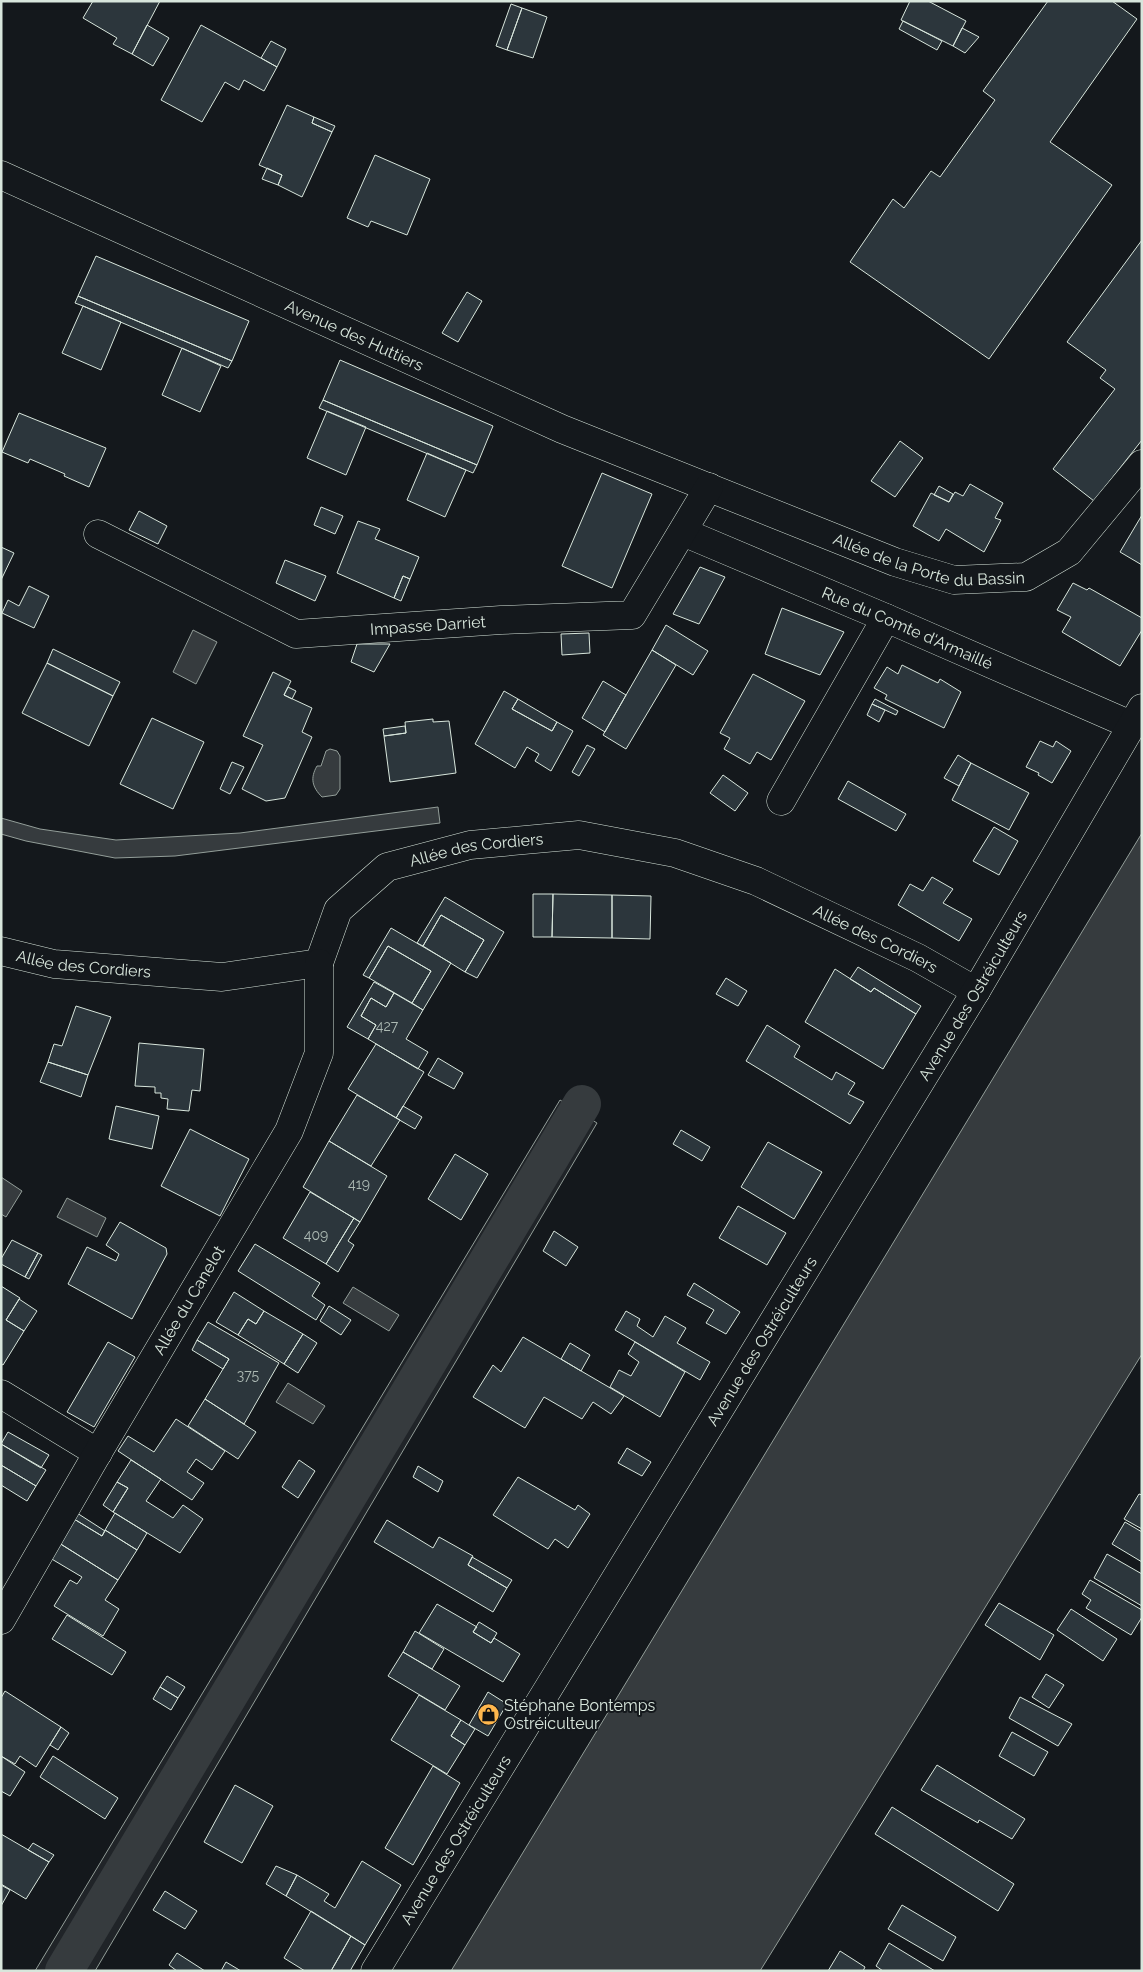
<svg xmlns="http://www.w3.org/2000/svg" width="1143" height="1972" viewBox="0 0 1143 1972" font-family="Raleway,sans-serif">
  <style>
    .green { fill: #202428; stroke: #939e99 }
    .water { fill: #363b3e; stroke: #939e99 }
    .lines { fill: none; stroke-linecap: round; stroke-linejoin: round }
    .canal { stroke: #363b3e; stroke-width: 38 }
    .building { fill: #2c363c; stroke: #d8e6dc }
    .minor-casing { stroke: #d8e6dc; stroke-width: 29 }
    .minor { stroke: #14181c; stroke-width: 28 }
    .labels { text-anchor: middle; stroke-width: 4; stroke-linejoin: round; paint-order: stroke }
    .number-label { font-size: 14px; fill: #adbab4 }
    .street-label { font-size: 16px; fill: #d8e6dc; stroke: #14181c }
    .poi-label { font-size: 16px; fill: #d8e6dc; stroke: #14181c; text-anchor: start }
  </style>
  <rect width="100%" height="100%" fill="#14181c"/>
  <path class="green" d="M560,1100l37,23 -502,848h-60z"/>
  <path class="water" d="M193,630l24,12 -21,42 -23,-12z
    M330,749l7,2 3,5v33l-4,6 -14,2c-10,-10 -12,-19 -5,-31h4l5,-15z
    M438,807l2,16 -265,33 -60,2 -89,-17 -25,-7v-16l39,11 76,11 124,-7z
    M1142,833v521l-382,617h-309z
    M1,1177l21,14 -16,26 -5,-3z
    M67,1198l39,20 -9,19 -40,-20z
    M353,1287l46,28 -10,16 -46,-28z
    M288,1383l37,23 -12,18 -37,-22z"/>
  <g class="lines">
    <path class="canal" d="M64,1971l518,-867"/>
  </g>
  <path class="building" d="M93,1h67l-28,53 -19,-10 4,-6 -34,-20z
    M910,1h18l38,20 -13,25 -52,-26z
    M1048,1h64l25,18 -87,123 62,43 -123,174 -139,-97 43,-63 11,9 27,-37 9,6 55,-77 -12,-9z
    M511,4l11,4 -15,42 -11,-4z
    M522,8l25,9 -14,41 -26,-8z
    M903,21l39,20 -5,9 -38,-21z
    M147,25l22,13 -16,28 -21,-12z
    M201,25l76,42 -13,24 -20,-11 -5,10 -14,-8 -23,40 -41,-22z
    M962,28l17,9 -14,16 -12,-7z
    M271,41l15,8 -9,18 -16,-9z
    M287,105l27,12 -2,6 20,9 -30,65 -24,-12 4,-10 -23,-10z
    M314,117l21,9 -3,6 -20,-9z
    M375,155l55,24 -23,56 -36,-14 -3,6 -21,-9z
    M267,168l15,7 -4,10 -16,-6z
    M1142,240v200l-48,61 -41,-32 62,-80 -15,-11 6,-8 -39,-28z
    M96,256l153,65 -17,40 -154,-65z
    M467,292l15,9 -24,41 -16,-9z
    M78,296l154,65 -4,7 -145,-62 -8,-3z
    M83,306l38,16 -20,48 -39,-17z
    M182,348l39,18 -21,46 -38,-17z
    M340,360l153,66 -16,39 -154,-65z
    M323,400l154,65 -4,8 -154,-65z
    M327,411l39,16 -20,48 -39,-17z
    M19,413l87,35 -17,39 -25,-11 1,-2 -35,-15 -2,4 -26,-11z
    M900,441l23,17 -28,39 -24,-16z
    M427,453l39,17 -21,47 -38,-17z
    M602,473l50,21 -40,94 -50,-22z
    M970,484l33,19 -8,15 6,2 -17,32 -38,-23 -7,12 -26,-15 18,-33 18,9 6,-10 8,4z
    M939,486l14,8 -4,8 -15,-7z
    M321,507l22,9 -8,18 -21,-9z
    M139,511l28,15 -9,18 -29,-14z
    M1142,515v50l-22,-13z
    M358,521l22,8 -5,10 44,18 -9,22 -7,-3 -9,22 -57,-25z
    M1,547l13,6 -13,27z
    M285,560l41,16 -11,25 -39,-18z
    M700,567l25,10 -26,47 -26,-10z
    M403,576l7,3 -9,22 -7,-3z
    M1073,583l14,7 2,-2 53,30v12l-22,36 -58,-34 9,-15 -14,-7z
    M29,586l20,10 -15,32 -32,-15 6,-13 11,6z
    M782,608l62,24 -24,43 -55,-21z
    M666,625l42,26 -15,24 -41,-25z
    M589,633l1,20 -28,2 -1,-21z
    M357,644h33l-16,28 -23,-10z
    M53,649l67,33 -7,14 -66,-33z
    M652,650l24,15 -50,84 -23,-14z
    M47,663l66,33 -24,50 -67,-33z
    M902,665l36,18 2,-4 21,13 -17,36 -59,-29 2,-4 -13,-7 13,-21 11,7z
    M273,672l18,9 -7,14 28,13 -10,24 10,5 -27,61 -19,3 -24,-12 21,-44 -20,-9z
    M753,674l52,27 -34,59 -14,-8 -7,12 -26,-15 6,-11 -10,-5z
    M603,681l23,14 -21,37 -23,-14z
    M288,687l8,4 -4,8 -8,-4z
    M504,691l14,8 -6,10 40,22 5,-9 16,9 -22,40 -16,-10 4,-7 -12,-7 -12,21 -40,-24z
    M518,699l39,23 -5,9 -40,-22z
    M875,699l23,12 -2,4 -24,-11z
    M872,704l13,6 -6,12 -12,-7z
    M152,718l52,24 -31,67 -53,-25z
    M433,719v3l16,-1 7,52 -66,9 -6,-46 22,-3 -1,-11z
    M405,726l1,7 -22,3 -1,-7z
    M1040,741l13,6 3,-6 15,10 -19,32 -14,-8 1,-2 -13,-6z
    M587,745l8,4 -16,27 -7,-4z
    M958,755l13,8 -12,23 -15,-8z
    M232,762l12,5 -14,27 -10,-5z
    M971,763l58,30 -20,37 -57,-30z
    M723,775l25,18 -13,18 -25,-18z
    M848,781l58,33 -10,17 -58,-32z
    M994,827l24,14 -19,34 -26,-14z
    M932,877l21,12 -10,14 29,16 -13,22 -61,-36 12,-21 13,7z
    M533,894h20l-1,43h-19z
    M553,894l59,1v43l-60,-1z
    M612,895l39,1 -1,43 -38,-1z
    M445,897l59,35 -27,46 -12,-6 19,-32 -43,-25 -18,31 -6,-3z
    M441,915l43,25 -19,32 -42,-26z
    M391,928l60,35 -28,47 -11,-7 19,-32 -43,-25 -19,32 -6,-3z
    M388,946l43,25 -19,32 -43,-25z
    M858,967l63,39 -5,8 -42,-26 -3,4 -21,-13z
    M835,969l36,23 3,-4 42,26 -33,55 -78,-47z
    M726,978l21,13 -9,15 -22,-12z
    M374,982l20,11 -8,14 -15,-9 -10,18 15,9 -8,14 -21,-12z
    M394,993l29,17 -17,29 22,13 -10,17 -50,-30 8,-14 -15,-9 10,-18 15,9z
    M76,1006l35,11 -23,58 -40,-13 6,-18 8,2z
    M767,1025l33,21 -6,11 38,23 4,-8 19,11 -7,11 16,8 -14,22 -104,-63z
    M139,1043l65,6 -4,42 -8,-1 -3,21 -22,-2 1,-10 -7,-1v-5h-6v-6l-20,-1z
    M376,1044l48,28 -28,46 -48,-29z
    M438,1058l25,15 -9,16 -26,-14z
    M48,1062l40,13 -7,22 -41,-15z
    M357,1095l43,25 -29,46 -42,-25z
    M116,1106l43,10 -7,33 -43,-10z
    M403,1106l19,11 -7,12 -19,-11z
    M190,1129l59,30 -29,57 -59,-30z
    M681,1130l29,17 -8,14 -29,-17z
    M329,1141l58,35 -27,46 -57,-35z
    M768,1142l54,30 -28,47 -53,-32z
    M455,1154l33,20 -27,46 -33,-21z
    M310,1192l44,26 -28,46 -43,-26z
    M738,1206l48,27 -19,32 -48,-27z
    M354,1218l6,4 -12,19 6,4 -16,27 -12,-8z
    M120,1222l46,26 1,6 -35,65 -64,-35 19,-37 29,14 3,-7 -13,-9z
    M554,1231l24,16 -12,19 -23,-15z
    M12,1240l26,13 -13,24 -24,-13v-5z
    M255,1244l65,39 -8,13 13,9 -9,15 -78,-49z
    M38,1253l4,2 -13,24 -4,-2z
    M694,1283l46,29 -14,22 -20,-11 8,-13 -27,-15z
    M1,1286l19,12 -14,22 18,11 -21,34 -2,-1z
    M234,1292l30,19 -8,13 -8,-5 -10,16 -22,-13z
    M19,1299l18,12 -13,20 -18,-11z
    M329,1306l22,14 -10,15 -21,-14z
    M264,1311l39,23 -19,30 -46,-29 10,-16 8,5z
    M626,1311l14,8 -3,7 16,11 12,-21 21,12 -9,15 33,19 -10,18 -85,-50z
    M208,1322l71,41 -35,61 -39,-25 24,-40 -32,-19z
    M303,1334l14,9 -19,30 -14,-9z
    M523,1337l101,59 -13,18 -18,-12 -11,17 -38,-22 -19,31 -52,-31 20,-32 8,7z
    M197,1340l32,19 -6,10 -31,-19z
    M108,1342l27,15 -41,70 -27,-15z
    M635,1342l50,30 -25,45 -50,-30 9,-17 12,6 8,-14 -11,-8z
    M570,1343l20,12 -9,16 -20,-12z
    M205,1399l51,33 -18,27 -50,-33z
    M176,1419l49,32 -13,19 -16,-11 -9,13 17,11 -12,17 -74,-49 10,-15 26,16z
    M8,1432l41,23 -8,13 -40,-24z
    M1,1444l45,26 -10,16 -35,-21z
    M627,1448l24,14 -9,14 -24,-13z
    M131,1460l30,19 -15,22 27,17 10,-13 20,14 -23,34 -67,-41 15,-24 -11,-6z
    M299,1460l16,11 -17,27 -16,-11z
    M1,1465l35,21 -9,15 -26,-16z
    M418,1466l25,15 -5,11 -25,-15z
    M518,1477l57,33 3,-5 12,9 -22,34 -13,-9 -7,10 -55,-34z
    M117,1482l11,6 -15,24 -10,-7z
    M1139,1494l3,1v34l-18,-10z
    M77,1513l28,18 -3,5 -28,-17z
    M115,1513l32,20 -10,17 -32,-20z
    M74,1519l28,17 3,-6 32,20 -19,30 -59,-37z
    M387,1520l46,28 6,-11 34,19 -5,9 39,23 -14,24 -119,-70z
    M1125,1522l17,10v30l-30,-18z
    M59,1543l59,37 -13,20 14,9 -16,27 -49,-30 16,-26 7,4 5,-7 -32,-19z
    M1107,1554l35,20v32l-48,-28z
    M472,1557l40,23 -5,8 -39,-23z
    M1090,1580l52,30v7l-11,18 -45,-27 5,-8 -9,-6z
    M999,1603l55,32 -14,25 -55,-35z
    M437,1604l40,23 -4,5 18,11 3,-5 26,16 -17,28 -84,-49z
    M1071,1609l46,30 -14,22 -46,-31z
    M67,1615l59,37 -14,23 -60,-36z
    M479,1622l18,11 -6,10 -18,-11z
    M415,1631l29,18 -12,20 -29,-17z
    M403,1652l57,34 -15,24 -57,-34z
    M1046,1674l18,11 -15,23 -17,-11z
    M167,1676l18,11 -7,11 -18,-11z
    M160,1687l18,11 -7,12 -18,-11z
    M5,1691l56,36 -25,40 -16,-11 -5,8 -14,-8v-58z
    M488,1692l19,12 -19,32 -19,-11z
    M419,1695l42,25 -10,16 14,9 -18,29 -56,-34z
    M1020,1697l52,27 -14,22 -49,-28z
    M461,1720l14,9 -10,16 -14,-9z
    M61,1727l8,6 -11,17 -8,-5z
    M1012,1732l36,20 -14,24 -35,-20z
    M1,1756l24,16 -15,24 -9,-5z
    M53,1756l65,42 -13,21 -65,-42z
    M937,1765l88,54 -13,20 -33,-19 -1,3 -57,-33z
    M433,1766l27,17 -47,82 -28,-17z
    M235,1785l38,21 -31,57 -38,-21z
    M892,1807l122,77 -16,27 -123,-77z
    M1,1834l48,28 -23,37 -25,-15z
    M33,1843l21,12 -5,7 -21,-12z
    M362,1861l39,24 -36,60 -79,-49 11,-21 32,19 -5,7 11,7z
    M276,1866l21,9 -11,21 -20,-12z
    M1,1885l9,5 -9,16z
    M165,1891l32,20 -12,18 -32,-19z
    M902,1905l54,32 -13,24 -55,-32z
    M311,1911l40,25 -20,35h-26l-21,-13z
    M351,1936l14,9 -15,26h-19z
    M889,1943l46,28h-52l-7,-5z
    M840,1951l25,16 -2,4h-35z
    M177,1953l28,18h-28l-8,-6z
    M226,1962l15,9h-20z"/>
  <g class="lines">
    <defs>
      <g id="minor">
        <path id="s1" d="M1,175l561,254 333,133 59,18 72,-3 43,-25 73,-88"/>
        <path id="s2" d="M683,532l203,86 245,107"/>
        <path id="s3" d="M98,534l198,100 205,-14 131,-5 77,-128"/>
        <path d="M781,801l105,-183"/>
        <path id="s4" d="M1,951l53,13 168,13 97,-14 19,-53 49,-43 83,-22 109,-10 96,18 81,28 162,77 58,33"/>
        <path d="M1,1394l97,59"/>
        <path id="s5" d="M1,1620l99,-171 189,-318 30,-78v-90"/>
        <path id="s6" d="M375,1971l601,-980 166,-283"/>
      </g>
    </defs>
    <use href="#minor" class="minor-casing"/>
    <use href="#minor" class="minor"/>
  </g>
  <defs>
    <symbol id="shop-disc" viewBox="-11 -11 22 22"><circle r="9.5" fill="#ffb74d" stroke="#14181c"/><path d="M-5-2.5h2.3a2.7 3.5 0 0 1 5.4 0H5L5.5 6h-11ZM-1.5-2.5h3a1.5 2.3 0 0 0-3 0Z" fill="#111"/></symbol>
  </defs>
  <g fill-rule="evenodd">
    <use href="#shop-disc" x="476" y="1702" width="25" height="25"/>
  </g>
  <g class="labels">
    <g class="number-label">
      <text x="387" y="1031">427</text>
      <text x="359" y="1189">419</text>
      <text x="316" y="1240">409</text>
      <text x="248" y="1380">375</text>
    </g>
    <g class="street-label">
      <text dy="6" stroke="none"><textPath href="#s1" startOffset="388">Avenue des Huttiers</textPath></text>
      <text dy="6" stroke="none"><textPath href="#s1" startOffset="1008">Allée de la Porte du Bassin</textPath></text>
      <text dy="6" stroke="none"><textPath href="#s3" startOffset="354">Impasse Darriet</textPath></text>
      <text dy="6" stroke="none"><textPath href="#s2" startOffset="244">Rue du Comte d'Armaillé</textPath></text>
      <text dy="6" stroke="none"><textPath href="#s4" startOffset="534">Allée des Cordiers</textPath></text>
      <text dy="6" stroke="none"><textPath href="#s4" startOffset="954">Allée des Cordiers</textPath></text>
      <text dy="6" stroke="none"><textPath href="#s4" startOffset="84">Allée des Cordiers</textPath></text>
      <text dy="6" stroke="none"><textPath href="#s6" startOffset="1144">Avenue des Ostréiculteurs</textPath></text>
      <text dy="6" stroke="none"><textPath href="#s5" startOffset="371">Allée du Canelot</textPath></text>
      <text dy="6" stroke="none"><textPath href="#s6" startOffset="739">Avenue des Ostréiculteurs</textPath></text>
      <text dy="6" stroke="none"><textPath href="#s6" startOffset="154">Avenue des Ostréiculteurs</textPath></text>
    </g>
    <g class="poi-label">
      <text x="504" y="1711">Stéphane Bontemps<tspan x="504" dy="18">Ostréiculteur</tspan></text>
    </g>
  </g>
  <rect width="1143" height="1972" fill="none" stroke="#d8e6dc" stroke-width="5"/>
</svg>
